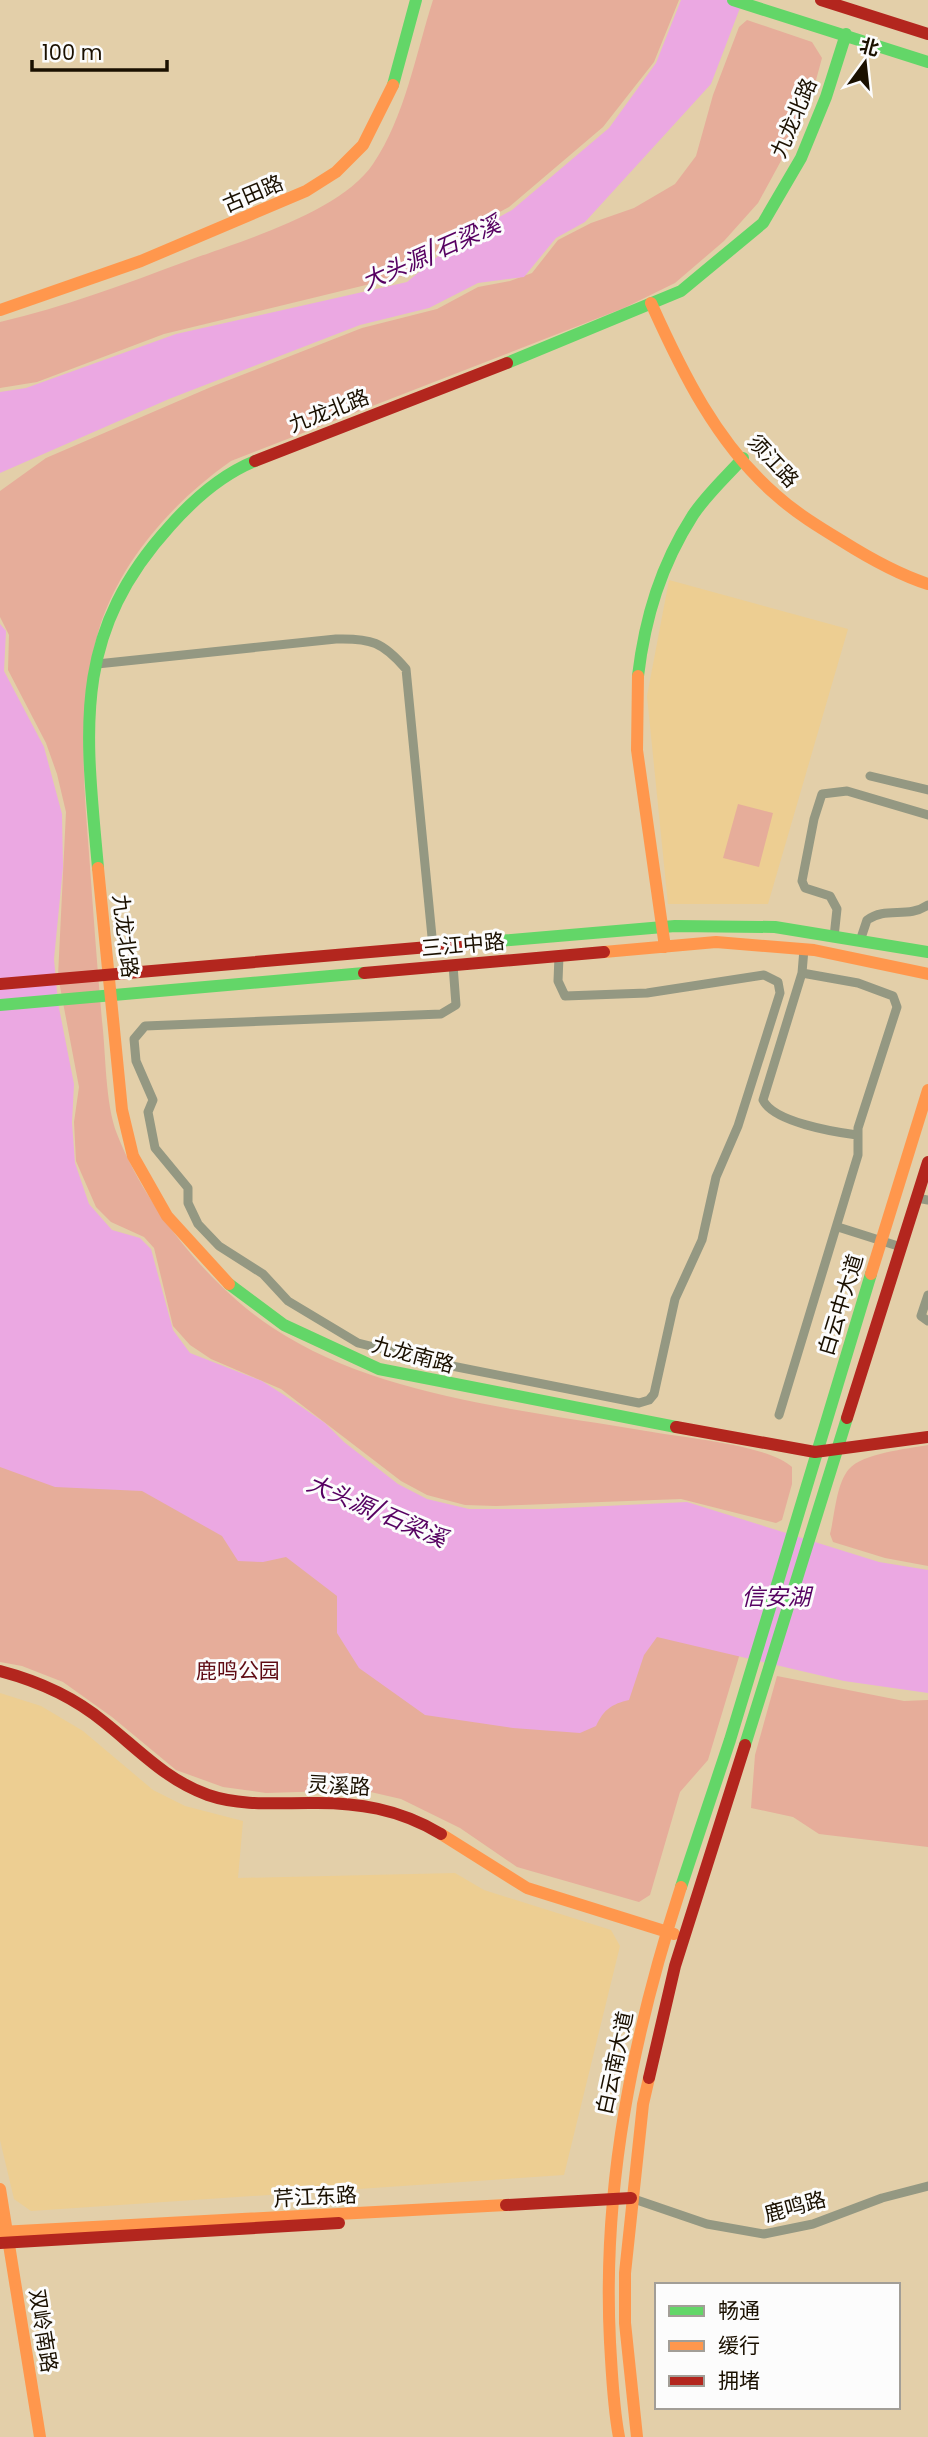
<svg xmlns="http://www.w3.org/2000/svg" width="928" height="2437" viewBox="0 0 928 2437" font-family="Poppins,'Noto Sans SC',sans-serif">
  <style>
    .built { fill: #edce92 }
    .green { fill: #e6ad9a }
    .water { fill: #eba8e2 }
    .lines { fill: none; stroke-linecap: round; stroke-linejoin: round }
    .street { stroke: #949882; stroke-width: 9 }
    .fast { stroke: #63d668; stroke-width: 12 }
    .slow { stroke: #ff974d; stroke-width: 12 }
    .jam { stroke: #b3261e; stroke-width: 12 }
    .labels { text-anchor: middle; stroke-width: 6; stroke-linejoin: round; paint-order: stroke }
    .street-label { font-size: 21px; fill: #1a1000; stroke: #fcfcfc }
    .park-label { font-size: 21px; fill: #5f0b14; stroke: #fcfcfc }
    .water-label { font-size: 23px; font-style: italic; fill: #560061; stroke: #fcfcfc }
  </style>
  <rect width="100%" height="100%" fill="#e3cfa9"/>
  <path class="built" d="M669,580l179,49 -80,275h-100l-21,-208z
    M0,1693l41,13 42,25 70,59 32,16 58,15 -5,57 217,-5 29,17 127,40 9,16 -56,229 -533,36 -17,-12 -14,-59z"/>
  <path class="green" d="M433,0h246l-25,62 -51,65 -94,80 -54,29 -48,39 -243,59 -127,48 -37,6v-66c64,-15 125,-38 187,-61 53,-20 153,-48 186,-97 32,-47 43,-111 60,-164z
    M747,20l65,22 10,16 -15,55 -49,90 -34,38 -49,42 -51,25 -393,153c-57,40 -109,98 -131,165 -23,74 -17,151 -11,227 4,56 8,112 13,168 4,33 3,82 15,113 28,72 92,152 156,194 104,69 252,82 373,103 33,6 124,14 146,36v17l-10,36 -6,3 -95,-24 -185,7 -31,-1 -38,-10 -26,-14 -120,-92 -70,-30 -21,-14 -17,-19 -19,-78 -10,-11 -33,-15 -15,-15 -20,-46 -2,-39 5,-35 -21,-111 8,-164 -9,-38 -11,-31 -38,-73 1,-35 -9,-18v-126l46,-33 165,-71 151,-59 75,-19 41,-22 32,-6 22,-8 26,-33 33,-17 43,-15 41,-24 21,-28 17,-61 26,-68z
    M738,804l35,9 -14,54 -36,-9z
    M928,1445v121l-43,-8 -52,-16 -3,-8c5,-19 6,-50 19,-65 14,-16 58,-20 79,-24z
    M0,1461l143,24 141,68 360,89 13,-10 84,18 -33,110 -28,32 -30,103 -11,7 -122,-35 -57,-39 -59,-29 -39,-9 -96,3 -43,-6 -47,-17 -64,-53 -49,-35 -41,-16 -22,-4z
    M777,1676l127,25 24,-1v147l-109,-13 -26,-17 -42,-9 4,-53z"/>
  <path class="water" d="M681,0h62l-32,84 -126,138 -29,16 -32,39 -46,6 -49,25 -69,17 -191,74 -169,74v-81l26,-4 150,-54 231,-52 48,-40 57,-32 97,-82 47,-65z
    M0,624l6,7 -2,40 40,76 18,67 1,53 -9,92 4,44 16,81 -2,39 3,40 14,41 23,26 28,8 11,11 22,81 17,23 72,28 22,14 41,28 19,19 54,42 29,15 42,10h75l143,-7 192,60 49,8v123l-84,-12 -187,-44 -13,18 -15,45c-17,4 -25,9 -33,26l-16,7 -67,-5 -88,-13 -66,-47 -22,-35v-37l-51,-39 -23,5 -25,-1 -16,-25 -80,-45 -87,-4 -55,-20z"/>
  <g class="lines">
    <path class="street" d="M97,664l239,-25c35,-1 47,3 70,30l27,278
      M870,776l58,14
      M834,937l3,-28 -7,-13 -25,-8 -3,-7 12,-62 8,-25 25,-3 81,24
      M860,941l7,-21c19,-14 41,-1 61,-15
      M804,949l-2,24 -39,127c10,22 71,32 94,35
      M453,965l3,40 -15,9 -296,12 -11,13 2,22 17,39 -5,12 7,36 33,40v15l10,21 21,22 44,28 25,27 70,42 94,23 187,37 10,-3 5,-6 21,-95 27,-59 14,-63 22,-51 42,-133 -2,-11 -14,-7 -117,18 -82,3 -7,-15 1,-25
      M917,1198l11,2
      M838,1227l63,20
      M928,1295l-7,21 7,5
      M779,1415l79,-260v-27l39,-121 -4,-11 -35,-13 -56,-10
      M631,2198l76,26 57,10 49,-10 69,-26 46,-12"/>
    <path class="fast" d="M733,0l195,62
      M393,85l23,-85
      M507,363l174,-72 82,-68 38,-65 25,-61 20,-63
      M638,676c7,-59 23,-111 55,-161 14,-21 34,-39 50,-57
      M98,868c-12,-136 -28,-232 72,-342 23,-26 53,-52 85,-65
      M475,943l200,-17 100,1 153,25
      M0,1005l364,-32
      M229,1284l55,41 95,44 297,58
      M745,1745l102,-327
      M681,1887l49,-147 141,-466"/>
    <path class="slow" d="M651,303c31,69 66,141 125,192 20,18 43,32 66,46 27,17 55,33 86,43
      M0,310l141,-49 165,-70 30,-19 27,-27 30,-60
      M638,676l-1,74 28,197
      M98,868l24,242 11,46 34,60 62,68
      M604,952l112,-10 98,8 114,24
      M871,1274l57,-184
      M441,1834l86,54 147,46
      M0,2189l40,248
      M0,2232l506,-27
      M619,2437c-6,-31 -7,-63 -9,-95 -8,-156 23,-307 71,-455
      M637,2437l-12,-114v-50l18,-169 6,-26"/>
    <path class="jam" d="M821,0l107,34
      M255,461l252,-98
      M364,973l240,-21
      M0,984l475,-41
      M847,1418l81,-256
      M676,1427l139,25 113,-15
      M0,1671c38,10 74,26 104,51 35,28 62,58 104,73 32,11 68,8 101,8 48,-1 91,6 132,31
      M649,2078l26,-112 70,-221
      M506,2205l125,-7
      M0,2243l339,-20"/>
  </g>
  <g class="labels">
    <g class="street-label">
      <text transform="translate(794 118) rotate(-67)" y="7">九龙北路</text>
      <text transform="translate(253 194) rotate(-23)" y="7">古田路</text>
      <text transform="translate(329 411) rotate(-21)" y="7">九龙北路</text>
      <text transform="translate(773 461) rotate(47)" y="7">须江路</text>
      <text transform="translate(125 936) rotate(83)" y="7">九龙北路</text>
      <text transform="translate(463 945) rotate(-5)" y="7">三江中路</text>
      <text transform="translate(841 1305) rotate(-73)" y="7">白云中大道</text>
      <text transform="translate(413 1355) rotate(15)" y="7">九龙南路</text>
      <text transform="translate(339 1786) rotate(3)" y="7">灵溪路</text>
      <text transform="translate(615 2063) rotate(-78)" y="7">白云南大道</text>
      <text transform="translate(315 2197) rotate(-3)" y="7">芹江东路</text>
      <text transform="translate(795 2207) rotate(-15)" y="7">鹿鸣路</text>
      <text transform="translate(43 2331) rotate(81)" y="7">双岭南路</text>
    </g>
    <g class="park-label">
      <text x="238" y="1678">鹿鸣公园</text>
    </g>
    <g class="water-label">
      <text transform="translate(431 253) rotate(-24)" y="8">大头源/石梁溪</text>
      <text transform="translate(377 1511) rotate(23)" y="8">大头源/石梁溪</text>
      <text x="776" y="1605">信安湖</text>
    </g>
  </g>
  <rect x="655" y="2283" width="245" height="126" fill="#fcfcfc" stroke="#a29e97" stroke-width="2"/>
  <rect x="669" y="2306" width="35" height="10" fill="#63d668" stroke="#a29e97" stroke-width="2"/>
  <text x="718" y="2318" font-size="21" fill="#1a1000">畅通</text>
  <rect x="669" y="2341" width="35" height="10" fill="#ff974d" stroke="#a29e97" stroke-width="2"/>
  <text x="718" y="2353" font-size="21" fill="#1a1000">缓行</text>
  <rect x="669" y="2376" width="35" height="10" fill="#b3261e" stroke="#a29e97" stroke-width="2"/>
  <text x="718" y="2388" font-size="21" fill="#1a1000">拥堵</text>
  <g transform="translate(865 63) rotate(15)" stroke="#fcfcfc" stroke-width="5" paint-order="stroke">
  <path d="M0-5L12 26L0 18L-12 26Z" fill="#1a1000"/>
  <text y="-10" font-size="19" font-weight="bold" text-anchor="middle" fill="#1a1000">北</text>
  </g>
  <path d="M32 60v10h135v-10" fill="none" stroke="#1a1000" stroke-width="3.5"/>
  <text x="42" y="60" font-size="21" fill="#1a1000" stroke="#fcfcfc" stroke-width="5" paint-order="stroke">100 m</text>
</svg>
